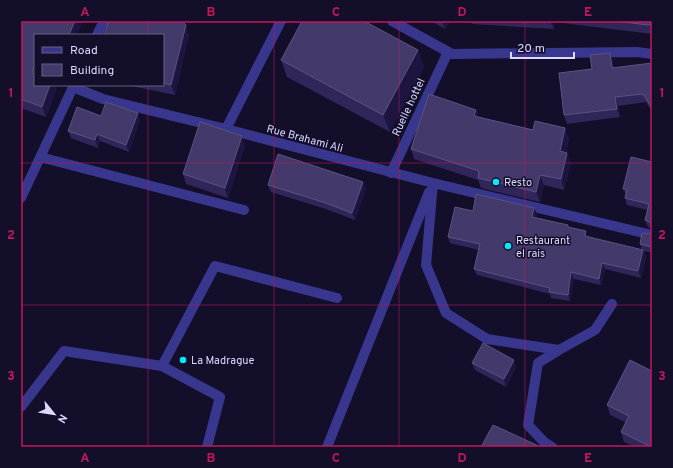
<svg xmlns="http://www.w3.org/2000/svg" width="673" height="468" viewBox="0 0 673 468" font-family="Overpass,sans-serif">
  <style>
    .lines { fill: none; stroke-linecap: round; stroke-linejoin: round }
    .minor { stroke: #39378d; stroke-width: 10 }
    .wall { fill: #302659 }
    .shaded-wall { fill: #1d153f }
    .building { fill: #433a6b; stroke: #5b5382 }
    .grid { fill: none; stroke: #c2185b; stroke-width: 1; stroke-opacity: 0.55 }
    .poi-dot { fill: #05eaff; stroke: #130f2b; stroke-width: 1.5 }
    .labels { text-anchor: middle; stroke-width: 3; stroke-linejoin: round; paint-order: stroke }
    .street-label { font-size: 11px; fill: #ddd9ff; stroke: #130f2b }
    .poi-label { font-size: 11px; fill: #ddd9ff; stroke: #130f2b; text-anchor: start }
    .neatline { fill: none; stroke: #c2185b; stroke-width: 1.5 }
    .grid-label { font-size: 13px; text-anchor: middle; font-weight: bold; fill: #c2185b }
  </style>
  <rect width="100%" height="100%" fill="#130f2b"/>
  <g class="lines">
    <path class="minor" d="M392,21l60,33 185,-2 15,2
      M97,35l7,-14
      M73,87l30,12 123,30 207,54 219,52
      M226,129l55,-108
      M40,157l204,53
      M391,173l57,-121
      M433,183l-7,82 20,48 41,26 72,11 36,-20 17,-26
      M21,198l53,-113
      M162,366l53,-100 122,32
      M21,407l43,-56 98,15 58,31 -13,50
      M327,447l102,-255
      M552,447l-8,-5 -16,-17 10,-62 21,-13"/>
  </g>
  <path class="wall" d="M21,21l14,14v50h19l2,5 -10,27 -25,-9z
    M431,21h19l-5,8z
    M471,21h181v13l-98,-12v7l-82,-5z
    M163,35h26l-14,60 -49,-10h37z
    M418,50l6,17 -34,65 -103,-55 -6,-17z
    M610,53l3,9 1,6 38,-5v49l-6,-10 -28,4 2,11 -53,7 -3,-9 28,-46z
    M476,110l2,7 91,21 -3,15 5,10 -7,27 -20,-5 -4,17 -59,-14 -3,-8 -64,-21 -3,-10z
    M101,116l39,4 -11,32 -29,-11 -2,7 -27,-10 -3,-7z
    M245,146l-17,52 -42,-14 -3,-10z
    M652,162v67l-4,-2 -3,-7 3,-10 -21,-5 -2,-7 1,-3 -3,-6z
    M268,185l98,4 -11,31 -29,-11 -55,-17z
    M534,208l3,6 -1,4 32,7 1,3 18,9 55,13 -2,-6 12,-10v19l-8,-2 2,6 -5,21 -36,-9 -4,16 -27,-6 -4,22 -19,-3 -1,-4 -73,-19 -3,-6 5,-19 -29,-7 -2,-6 25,-26z
    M630,360l22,87h-17l-11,-5 -3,-10 4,-10 -15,-7 -3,-10z
    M472,363l44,4 -10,20 -31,-17z"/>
  <path class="shaded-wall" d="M75,21h8l-6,14h-8z
    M442,21h8l-5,8z
    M550,21h3l1,1v7z
    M186,25l3,10 -14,60 -4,-10z
    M418,50l6,17 -34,65 -7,-17z
    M610,53l3,9 2,15 -3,-9z
    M35,63v17l-3,-7z
    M50,85h4l2,5 -10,27 -4,-10z
    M615,97l3,9 2,11 -3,-8z
    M476,110l3,10 -5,-4z
    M138,113l2,7 -11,32 -3,-7z
    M565,128l4,10 -5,24 -4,-11z
    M97,134l3,7 -2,7 -3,-8z
    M242,136l3,10 -17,52 -3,-10z
    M567,153l4,10 -7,27 -3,-11z
    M540,175l4,10 -4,17 -4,-10z
    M363,182l3,7 -11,31 -3,-7z
    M534,208l3,6 -2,9 -3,-6z
    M643,250l3,7 -5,21 -3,-7z
    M602,263l3,6 -4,16 -2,-6z
    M571,272l3,7 -4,22 -2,-6z
    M514,360l2,7 -10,20 -2,-8z"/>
  <path class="building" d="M21,21h54l-6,14h-34v28l-3,10 3,1v11h15l-8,22 -21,-8z
    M109,21h73l4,4 -15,60 -8,-2v-48h-59z
    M302,21h62l54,29 -35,65 -102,-55z
    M616,21h36v3l-5,1z
    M610,53l2,15 40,-5v45l-9,-14 -28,3 2,12 -53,6 -5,-42 33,-4 -2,-14z
    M429,94l47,16 -2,6 59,14 2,-9 30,7 -5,23 7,2 -6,26 -21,-4 -4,17 -58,-14 1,-7 -68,-22z
    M106,102l32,11 -12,32 -29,-11 -2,6 -27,-9 9,-24 24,9z
    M200,122l42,14 -17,52 -42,-14z
    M278,154l85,28 -11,31 -29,-11 -55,-17z
    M631,157l21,5v61l-7,-3 4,-16 -24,-6 2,-9h-4z
    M476,194l58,14 -2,9 36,8v2l18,4 -1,5 58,14 -5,21 -36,-8 -3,16 -28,-7 -3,23 -19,-3 1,-4 -76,-19 6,-25 -32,-7 7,-30 18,4z
    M642,233l10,1v13l-12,-3z
    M483,343l31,17 -10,19 -32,-16z
    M630,360l22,11v76h-1l-30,-15 8,-16 -22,-11z
    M493,425l48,22h-60z"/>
  <path class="grid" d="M148,21v14M274,21v426M399,21v426M525,21v426M148,85v362M21,163h631M21,305h631"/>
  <g class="poi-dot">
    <circle cx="496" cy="182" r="4"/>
    <circle cx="508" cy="246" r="4"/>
    <circle cx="183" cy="360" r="4"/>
  </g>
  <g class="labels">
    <g class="street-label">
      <text transform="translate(408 107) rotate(-65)" y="4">Ruelle hottel</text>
      <text transform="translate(305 138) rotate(15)" y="4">Rue Brahami Ali</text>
    </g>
    <g class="poi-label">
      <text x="504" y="186">Resto</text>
      <text x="516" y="244">Restaurant<tspan x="516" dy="13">el rais</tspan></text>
      <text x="191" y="364">La Madrague</text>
    </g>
  </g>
  <rect width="673" height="468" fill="none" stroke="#130f2b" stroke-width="44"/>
  <rect x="34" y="34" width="130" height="52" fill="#130f2b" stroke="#646080"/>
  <rect x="42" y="47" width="20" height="6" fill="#39378d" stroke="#646080"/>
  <text x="70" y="54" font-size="12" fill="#ddd9ff">Road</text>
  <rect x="42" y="64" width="20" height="12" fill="#433a6b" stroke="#646080"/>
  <text x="70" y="74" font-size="12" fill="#ddd9ff">Building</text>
  <g transform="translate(54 414) rotate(120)" stroke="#130f2b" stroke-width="3" paint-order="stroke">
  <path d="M0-3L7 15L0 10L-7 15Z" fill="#ddd9ff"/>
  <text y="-6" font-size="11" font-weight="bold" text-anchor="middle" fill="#ddd9ff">N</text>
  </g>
  <path d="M511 52v6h63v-6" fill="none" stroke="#ddd9ff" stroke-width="2"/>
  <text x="517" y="52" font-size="12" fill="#ddd9ff" stroke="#130f2b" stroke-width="3" paint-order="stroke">20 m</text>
  <rect x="22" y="22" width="629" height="424" class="neatline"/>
  <g class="grid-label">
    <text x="85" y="16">A</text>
    <text x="211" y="16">B</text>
    <text x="336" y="16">C</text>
    <text x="462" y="16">D</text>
    <text x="588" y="16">E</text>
    <text x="11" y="97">1</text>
    <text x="662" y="97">1</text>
    <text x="11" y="239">2</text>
    <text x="662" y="239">2</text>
    <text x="11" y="380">3</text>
    <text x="662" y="380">3</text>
    <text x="85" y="462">A</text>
    <text x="211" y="462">B</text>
    <text x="336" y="462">C</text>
    <text x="462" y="462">D</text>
    <text x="588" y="462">E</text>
  </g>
</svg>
